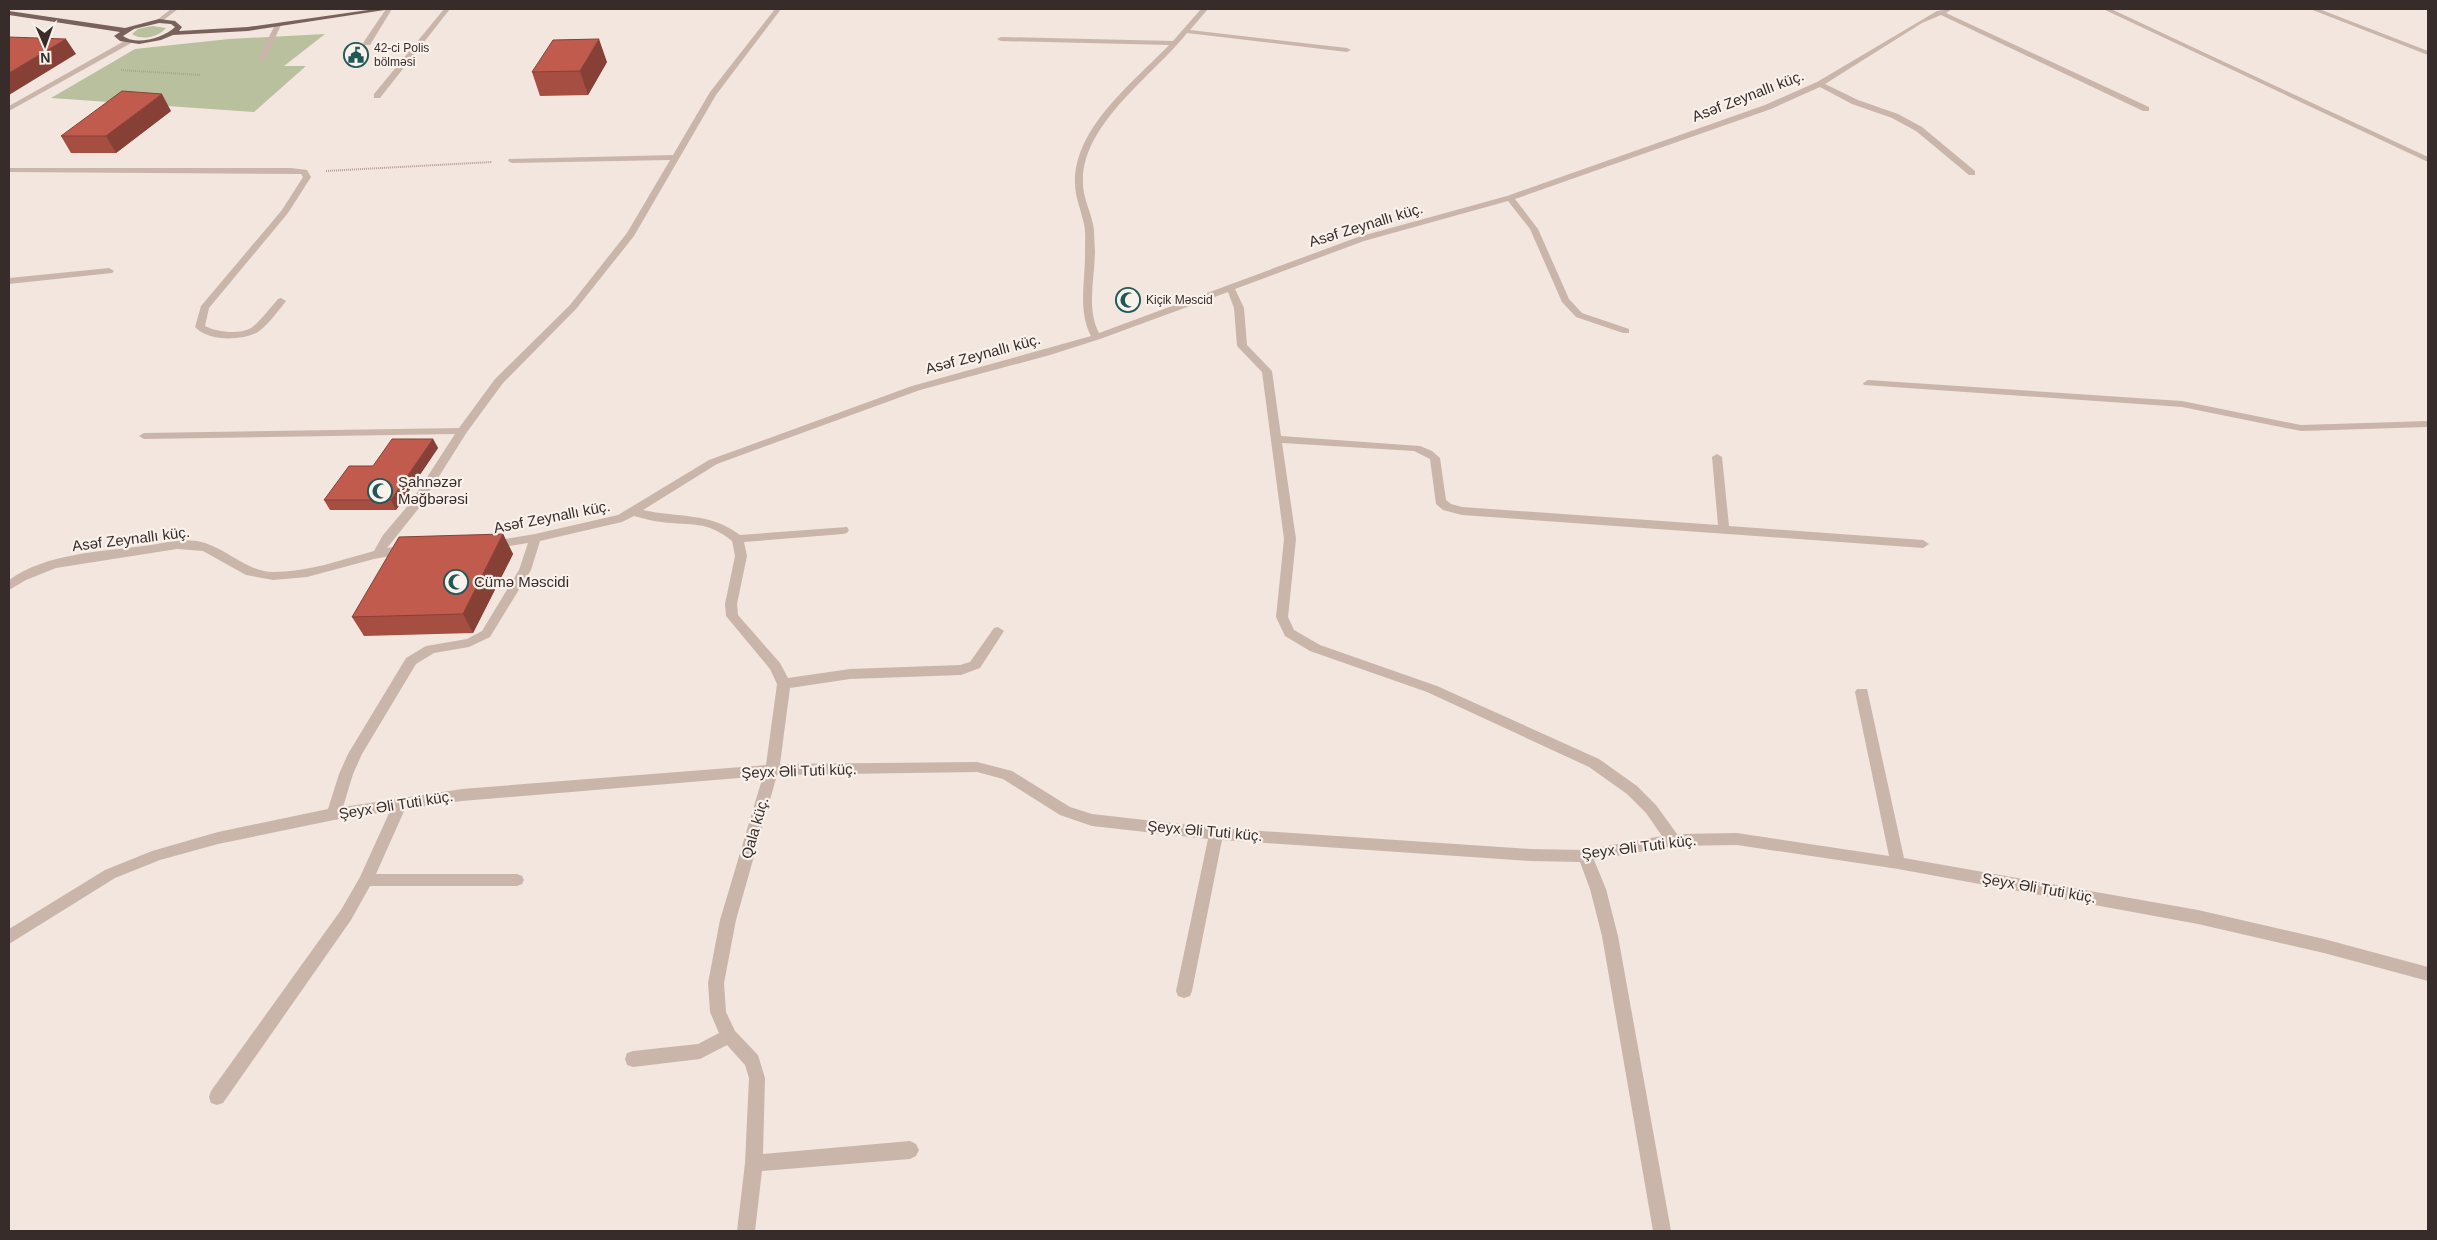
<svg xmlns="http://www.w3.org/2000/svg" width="2437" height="1240" viewBox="0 0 2437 1240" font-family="Helvetica,sans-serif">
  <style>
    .green { fill: #b9c09e }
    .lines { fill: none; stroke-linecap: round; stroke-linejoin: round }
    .path { stroke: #b59f95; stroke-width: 2; stroke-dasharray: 1 1; stroke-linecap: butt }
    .minor { fill: #cab5aa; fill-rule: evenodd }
    .major { fill: #79625b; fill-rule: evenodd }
    .wall { fill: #a64e42 }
    .shaded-wall { fill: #874036 }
    .building { fill: #c15b4d; stroke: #874036 }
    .labels { text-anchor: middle; stroke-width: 4.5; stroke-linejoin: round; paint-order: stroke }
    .far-poi-label { font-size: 12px; fill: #372c2a; stroke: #f9f1eb; text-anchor: start }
    .street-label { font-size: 15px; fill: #372c2a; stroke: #f9f1eb }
    .poi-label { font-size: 15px; fill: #372c2a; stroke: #f9f1eb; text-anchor: start }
  </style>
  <rect width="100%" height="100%" fill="#f2e6de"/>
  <path class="green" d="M152,26l14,2c-7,9 -25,13 -34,6l6,-5z
    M325,34l-41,32h22l-52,46 -203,-14 84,-49 94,-10z"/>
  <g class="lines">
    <path class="path" d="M121,70l79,5
      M326,171l166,-9"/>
    <path class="minor" d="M171,9h7l-17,13h-4v-2z
      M386,9h6l-22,36h-6l-1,-2z
      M444,9h6l-70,89h-6v-4z
      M775,9h6l-65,86 -82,141 -58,73 -73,74 -36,49 -48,76 -32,40 20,-3 6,4 -2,3 -37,7 -67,18 -34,3 -27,-5 -43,-24 -26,-2 -121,19 -30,12 -17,10v-10c38,-27 90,-28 135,-34 17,-2 35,-8 53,-5 28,5 47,30 76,31 35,0 68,-12 101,-21l9,-16 28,-33 44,-68 -311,5 -5,-3 5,-3 315,-5 36,-49 75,-74 57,-72 43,-73 -158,3 -4,-2 1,-2 164,-4 37,-63z
      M1201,9h7l-18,21 157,18 4,2 -4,2 -160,-19c-34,43 -106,91 -104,150 0,13 6,25 9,37 3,10 2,20 3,30 0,27 -9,59 4,83l259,-96 149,-41 258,-91 52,-23 120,-71 15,-2 -6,4 203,94v4h-6l-202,-96 -19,8 -97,61 33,16 40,14 24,13 53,44v4h-6l-53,-44 -24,-13 -40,-14 -32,-17 -49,22 -256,90 23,30 31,70 13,14 47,16v4h-6l-47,-16 -14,-15 -32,-73 -22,-28 -144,40 -129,48 9,19 3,37 25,26 9,65 139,10 12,5 8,7 6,42 5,4 11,3 256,18 -6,-68 5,-3 5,3 7,69 194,14 6,4 -6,4 -461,-33 -19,-5 -7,-6 -6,-45 -16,-8 -132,-8 14,96 -8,78 6,13 26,15 117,41 162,73 38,27 19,19 21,29 60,-1 152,23 -34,-164 2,-3h10l37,169 294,52 126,29 104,28v14l-104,-28 -126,-29 -300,-55 -161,-24 -64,1 -79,14 12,29 12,47 53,295h-18l-51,-295 -12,-47 -10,-27 -50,-1 -308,-21 -30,151 -2,5 -6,2 -6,-2 -2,-5 32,-152 -116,-13 -32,-11 -57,-36 -26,-7 -200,3 -41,145 -12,63 2,29 9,19 23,24 7,23 -2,76 147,-13 6,3 3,6 -3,6 -6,3 -148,12 -7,60h-18l8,-68 4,-85 -4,-13 -18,-20 -27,14 -67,8 -6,-2 -2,-6 2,-6 6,-2 65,-7 21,-11 -9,-21 -2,-29 12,-63 43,-144 -301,25 -57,8 -29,65h141l5,2 2,4 -2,4 -5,2h-147l-19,34 -128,183 -6,2 -6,-2 -2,-6 2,-6 130,-181 19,-33 30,-66 -56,9 -116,24 -58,16 -45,18 -106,66v-15l96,-59 47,-19 66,-19 110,-23 11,-35 9,-20 58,-96 20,-12 41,-7 15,-8 37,-61 9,-27 -36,6 -4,-1 -2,-3 2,-3 47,-8 83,-19 91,-55 203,-74 179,-50c-14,-27 -5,-57 -6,-86 0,-10 1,-21 -2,-30 -3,-13 -8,-24 -8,-37 -1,-56 60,-102 94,-138l-168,-4 -4,-2 4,-2 172,4zM1228,292l6,16 3,38 25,26 22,167 -8,78 9,19 25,15 117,41 162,75 38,27 19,19 16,23 -77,14 -55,-1 -314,-21 -124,-14 -22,-7 -58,-36 -35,-9 -197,2 10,-76 60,-9 111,-4 19,-7 24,-37 -6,-4 -4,1 -24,34 -10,3 -110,4 -62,9 -8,-15 -42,-48 -1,-11 10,-48 -3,-14 99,-8 4,-1 2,-3 -2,-3 -107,8c-30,-23 -62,-17 -97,-25l74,-46 203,-74 130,-35 50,-16zM634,516c9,2 18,5 27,6 31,4 45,-2 71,19l3,15 -10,48 1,12 44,53 7,15 -11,81 -304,24 -119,18 10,-33 9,-20 54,-90 18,-11 35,-6 21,-10 41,-67 9,-29 82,-19z
      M2103,9h8l317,148v5z
      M2310,9h9l109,42v4z
      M278,23l3,2 -15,33 -7,2 -1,-2 17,-33z
      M126,40l7,2 -124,69v-5z
      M9,168h282l16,2 4,7 -23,36 -79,95 -4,18c11,6 35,9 46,2 8,-5 20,-21 27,-29l3,-1 5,3c-6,8 -22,29 -30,32 -17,8 -48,8 -61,-6l6,-21 81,-96 21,-33 -2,-3 -292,-2z
      M109,268l5,3 -2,2 -103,11v-6z
      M1868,380l314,21 119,24 127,-4v6l-127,4 -119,-24 -318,-22 -1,-2z"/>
    <path class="major" d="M375,9h16l-143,22 -75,4 -12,5 -22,4 -19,-3 -6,-5 6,-4 -111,-17v-4l116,17 34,-9 16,2 7,6 -3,4 69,-4zM159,23l12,1 4,3c-11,11 -39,19 -52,9l11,-7z"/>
  </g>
  <path class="wall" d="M607,62l-19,33 -48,1 -8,-24z
    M171,111l-55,42h-45l-10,-17z
    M433,439l5,9 -42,62h-66l-6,-10 49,-34z
    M503,534l10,20 -40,79 -109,3 -12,-19z"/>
  <path class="shaded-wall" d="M66,39l10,15 -67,41v-22z
    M599,39l8,23 -19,33 -8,-24z
    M162,94l9,17 -55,42 -10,-17z
    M433,439l5,9 -42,62 -5,-10z
    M503,534l10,20 -40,79 -10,-19z"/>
  <path class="building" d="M9,37l57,2 -57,34z
    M599,39l-19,32 -48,1 21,-32z
    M122,91l40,3 -56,42h-45z
    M392,439h41l-42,61h-67l25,-34h24z
    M503,534l-40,80 -111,3 47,-80z"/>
  <defs>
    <symbol id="civic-ring" viewBox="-11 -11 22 22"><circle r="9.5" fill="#f9f1eb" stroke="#205855" stroke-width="1.5"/><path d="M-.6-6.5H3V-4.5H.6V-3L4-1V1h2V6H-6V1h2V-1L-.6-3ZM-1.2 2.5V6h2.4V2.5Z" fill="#205855"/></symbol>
    <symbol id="mosque-ring" viewBox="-11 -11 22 22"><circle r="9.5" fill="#f9f1eb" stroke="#205855" stroke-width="1.5"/><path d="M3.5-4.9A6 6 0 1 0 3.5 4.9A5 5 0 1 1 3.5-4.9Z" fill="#205855"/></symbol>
  </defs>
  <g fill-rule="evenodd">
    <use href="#civic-ring" x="342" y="41" width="28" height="28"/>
    <use href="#mosque-ring" x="1114" y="286" width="28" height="28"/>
    <use href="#mosque-ring" x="366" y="477" width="28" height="28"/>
    <use href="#mosque-ring" x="442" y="568" width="28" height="28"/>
  </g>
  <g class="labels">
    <g class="far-poi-label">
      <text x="374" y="52">42-ci Polis<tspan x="374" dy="14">bölməsi</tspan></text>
      <text x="1146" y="304">Kiçik Məscid</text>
    </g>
    <g class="street-label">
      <text transform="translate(1748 96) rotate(-21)" y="5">Asəf Zeynallı küç.</text>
      <text transform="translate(1366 225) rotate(-17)" y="5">Asəf Zeynallı küç.</text>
      <text transform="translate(983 354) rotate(-15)" y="5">Asəf Zeynallı küç.</text>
      <text transform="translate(552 517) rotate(-11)" y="5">Asəf Zeynallı küç.</text>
      <text transform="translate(131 539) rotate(-7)" y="5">Asəf Zeynallı küç.</text>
      <text transform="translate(799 771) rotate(-2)" y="5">Şeyx Əli Tuti küç.</text>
      <text transform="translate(396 805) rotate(-9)" y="5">Şeyx Əli Tuti küç.</text>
      <text transform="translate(755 828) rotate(-74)" y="5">Qala küç.</text>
      <text transform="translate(1205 831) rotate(5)" y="5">Şeyx Əli Tuti küç.</text>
      <text transform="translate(1639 847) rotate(-7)" y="5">Şeyx Əli Tuti küç.</text>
      <text transform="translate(2039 888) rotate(10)" y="5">Şeyx Əli Tuti küç.</text>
    </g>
    <g class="poi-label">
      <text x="398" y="487">Şahnəzər<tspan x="398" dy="17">Məğbərəsi</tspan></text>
      <text x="474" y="587">Cümə Məscidi</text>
    </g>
  </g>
  <rect width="2437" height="1240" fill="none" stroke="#372c2a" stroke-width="20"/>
  <g transform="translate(45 45) rotate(178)" stroke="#f9f1eb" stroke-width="4" paint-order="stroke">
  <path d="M0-4L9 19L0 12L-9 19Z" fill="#372c2a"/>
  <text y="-8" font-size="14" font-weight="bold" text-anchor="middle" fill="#372c2a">N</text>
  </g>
</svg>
